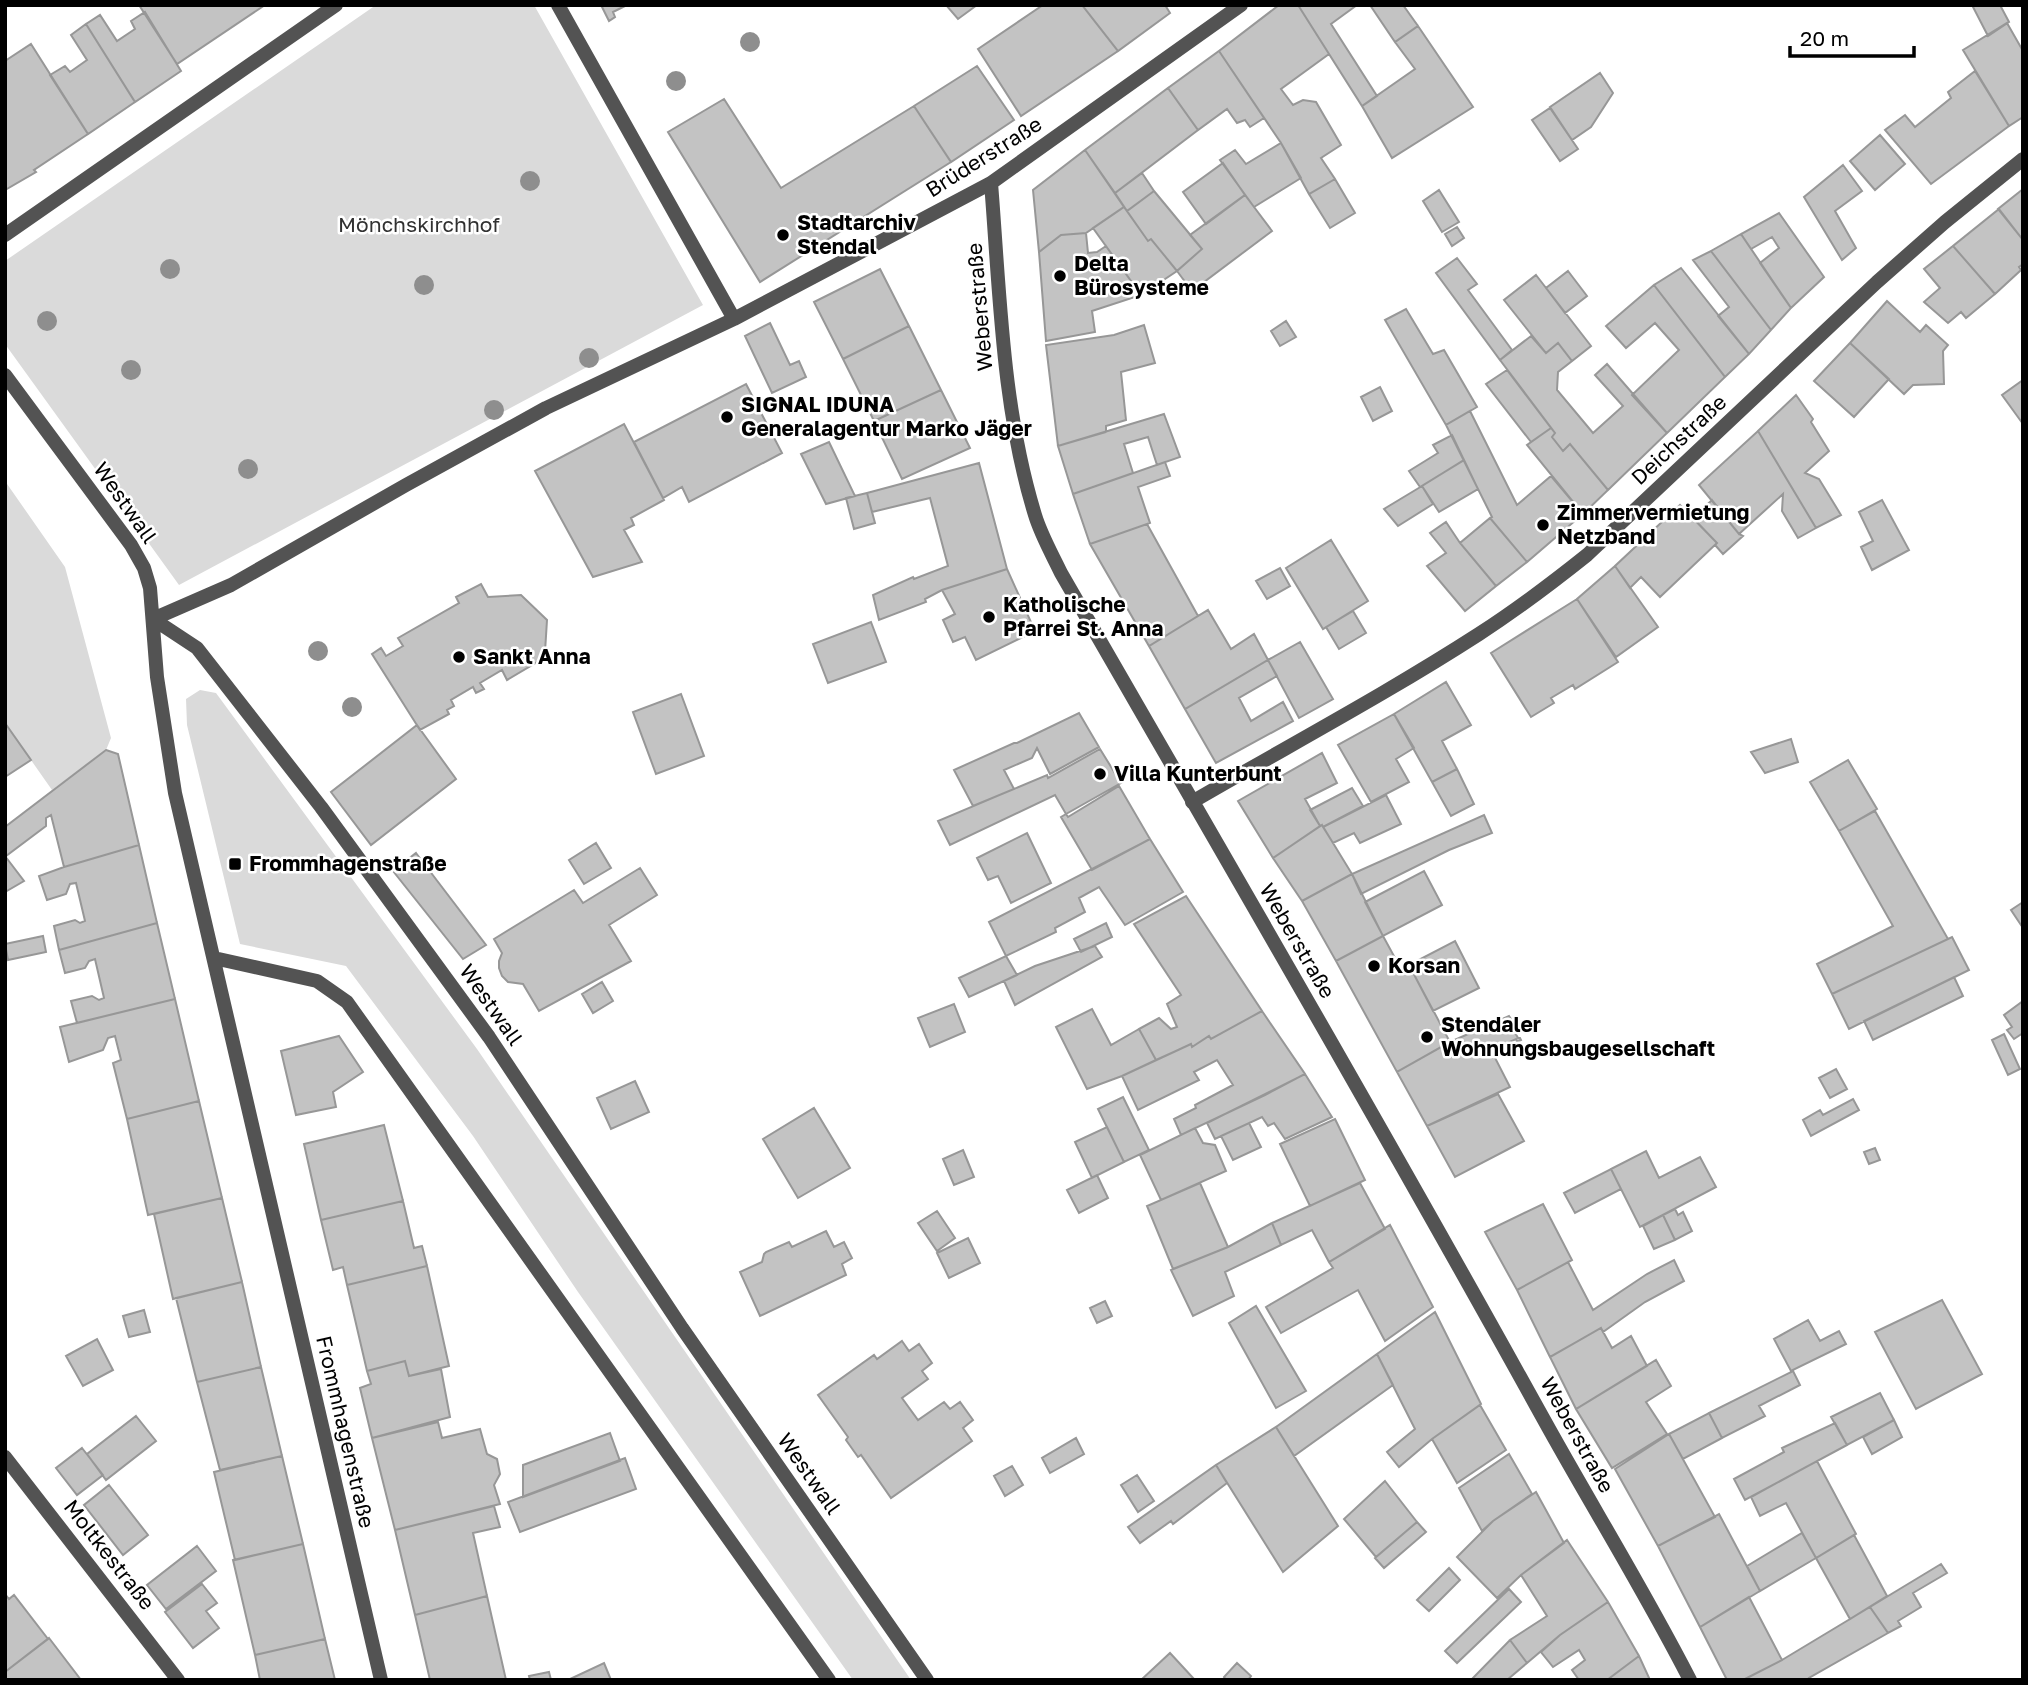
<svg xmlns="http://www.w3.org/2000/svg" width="2028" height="1685" viewBox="0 0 2028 1685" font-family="'Golos Text',sans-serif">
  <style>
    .green { fill: #dadada }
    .building { fill: #c3c3c3; stroke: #979797; stroke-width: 2 }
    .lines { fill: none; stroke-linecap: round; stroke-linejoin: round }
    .street { stroke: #535353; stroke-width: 14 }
    .tree { fill: #8e8e8e }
    .poi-dot { fill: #000; stroke: #fff; stroke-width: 2.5 }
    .labels { text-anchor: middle; stroke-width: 5; stroke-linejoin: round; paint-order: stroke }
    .street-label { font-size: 21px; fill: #000; stroke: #fff }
    .poi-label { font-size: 21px; font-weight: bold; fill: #000; stroke: #fff; text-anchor: start }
    .park-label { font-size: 21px; fill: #313131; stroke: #fff }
  </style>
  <rect width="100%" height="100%" fill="#fff"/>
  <path class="green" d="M376,5h158l169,300 -524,280 -174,-241v-83z
    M5,481l60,86 46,171 -5,12 -54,40 -47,-67z
    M200,690l16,3 261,356 434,631h-58l-275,-388 -105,-156 -127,-170 -106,-22 -53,-219 -1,-26z"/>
  <path class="building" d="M139,5h126l-88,59z
    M601,5h26l-14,7 2,5 -6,4z
    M946,5h31l-19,14z
    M1043,5h39l36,46 -97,65 -43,-67z
    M1082,5h83l5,8 -52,38z
    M1279,5h19l31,49 -48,35 12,16 10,-5 13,2 25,43 -20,13 14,21 -26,15 -28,-51 -62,-92z
    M1298,5h59l-26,19 46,72 -15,10z
    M1370,5h33l15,21 -23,16z
    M1972,5h28l9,17 -21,14z
    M145,12l36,59 -46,31 -49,-78 14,-9 17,26 18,-12 -4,-8z
    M2007,23l16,28v66l-14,9 -46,-76z
    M86,24l49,78 -47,32 -38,-59 15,-9 5,6 17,-12 -16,-25z
    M1418,26l55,81 -81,51 -30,-52 53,-37 -20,-27z
    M31,44l57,90 -54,36 2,2 -31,18v-129z
    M1219,51l45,67 -14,9 -5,-7 -8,3 -10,-14 -29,21 -30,-42z
    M977,66l37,54 -63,42 -37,-56z
    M1975,71l34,55 -78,58 -46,-54 20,-15 10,12 36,-29 -3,-6z
    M1600,73l13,20 -22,34 -19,13 -22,-33z
    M1168,88l30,42 -83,63 -30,-43z
    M724,99l57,89 133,-82 37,56 -191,120 -92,-150z
    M1550,108l28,41 -18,12 -28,-41z
    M1880,135l25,29 -30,26 -25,-29z
    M1281,143l20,35 -47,29 -34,-47 15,-10 11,14z
    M1085,150l39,57 -38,26 -25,2 -22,17 -6,-62z
    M1223,163l22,32 -39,29 -23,-32z
    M1843,165l19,26 -27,20 21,37 -14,12 -38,-63z
    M1142,173l12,18 -27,20 -12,-18z
    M1335,179l20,34 -25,15 -21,-34z
    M2023,189v51l-25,-31z
    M1439,190l20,32 -17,10 -19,-31z
    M1154,191l48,58 -25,22 -26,-32 -3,2 -21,-30z
    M1245,195l27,36 -80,60 -15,-20 25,-22 -12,-14z
    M1124,207l24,34 3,-2 26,32 -36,24 -48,-67z
    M1999,209l24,31v24l-4,3 2,3 -26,24 -42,-48z
    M1779,213l45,64 -33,31 -31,-45 19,-15 -7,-11 -21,12 -10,-15z
    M1457,227l7,11 -12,8 -7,-12z
    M1086,233l2,20 9,-1 9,-6 35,49 -49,16 3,21 -49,9 -7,-89 22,-17z
    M1741,234l50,74 -20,22 -60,-79z
    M1953,246l42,48 -29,24 -5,-6 -13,11 -24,-21 16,-14 -16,-19z
    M1711,251l60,79 -22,24 -31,-38 11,-9 -36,-47z
    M1457,258l20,26 -9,6 44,60 -12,10 -64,-87z
    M1681,268l68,86 -24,23 -71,-92z
    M880,269l29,57 -66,33 -29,-57z
    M1568,271l19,25 -22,17 -19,-25z
    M1536,275l55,71 -19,15 -14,-18 -12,10 -42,-53z
    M1654,285l71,92 -58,56 -35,-38 47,-45 -24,-27 -29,25 -20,-22z
    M1887,301l33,31 6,-7 22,20 -5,6 1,33 -31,1 -9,9 -54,-51z
    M1406,309l27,45 11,-4 33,57 -31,18 -61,-105z
    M1286,321l10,16 -16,9 -9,-15z
    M770,323l20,42 9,-4 7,16 -34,16 -27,-57z
    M1144,325l11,38 -34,9 5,48 -20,6v6l-48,14 -12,-101 68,-10z
    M909,326l32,64 -67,31 -31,-62z
    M1531,336l15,17 12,-10 14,18 -14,11 -1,18 36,43 30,-27 -28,-31 12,-11 60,69 -59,57 -38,-46 -7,7 -11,-14 3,-4 -55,-73z
    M1850,343l39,36 -35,38 -40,-36z
    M1507,370l44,58 -20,14 -45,-58z
    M2023,380v44l-21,-29z
    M746,384l36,69 -93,49 -7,-15 -19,11 -29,-56z
    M1380,387l12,24 -19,10 -12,-24z
    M941,390l29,58 -68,31 -28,-58z
    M1796,395l17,24 -2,3 18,29 -24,22 14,6 22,36 -25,13 -58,-97z
    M1470,411l47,94 34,-29 32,38 -56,48 -37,-44 2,-1 -46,-92z
    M1164,414l16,43 -23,8 -9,-28 -24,7 9,29 -60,21 -15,-48z
    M624,424l40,76 -33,18 3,7 -10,5 18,32 -49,15 -58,-106z
    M1551,428l4,5 -3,4 11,14 7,-7 38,46 -25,24 -56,-69z
    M1758,431l58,97 -18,10 -16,-27 1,-17 -44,40 -40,-49z
    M1452,435l12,25 -44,27 -11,-16 29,-18 -5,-8z
    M829,442l26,54 -29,8 -25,-50z
    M1464,460l14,29 -39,23 -17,-26z
    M1165,462l5,14 -32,11 12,36 -60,21 -17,-50z
    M979,463l28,106 -65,21 -17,9 1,3 -47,18 -6,-25 40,-18 1,2 34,-13 -18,-68 -58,14 -5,-19z
    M1422,486l11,18 -35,22 -14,-17z
    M867,493l8,30 -21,6 -8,-31z
    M1712,500l27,34 4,2 -20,18 -8,-9 2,-2 -24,-25z
    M1882,500l27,50 -37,20 -11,-23 12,-6 -14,-29z
    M1680,505l37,38 -57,54 -19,-20 -11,11 -15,-22z
    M1490,518l37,44 -31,24 -36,-43z
    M1446,522l14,21 36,43 -31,25 -38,-45 19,-13 -16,-20z
    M1147,524l51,92 -49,30 -59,-102z
    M1331,540l37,61 -45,28 -37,-61z
    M1615,566l43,61 -42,30 -39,-58z
    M1280,568l10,18 -23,13 -11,-18z
    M1007,569l28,62 -59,29 -11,-23 -12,5 -10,-22 12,-6 -13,-24z
    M481,584l7,13 33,-2 26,25 -2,32 -3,1 2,5 -37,22 -5,-10 -22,13 4,6 -8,4 -3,-6 -22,13 3,6 -7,4 2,4 -29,16 -48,-76 9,-6 5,8 17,-10 -5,-8 61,-35 -3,-6z
    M1577,599l41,63 -43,27 -2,-4 -22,13 3,5 -23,14 -40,-64z
    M1208,610l23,39 23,-15 14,26 -83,49 -36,-63z
    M1353,611l13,22 -27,16 -13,-22z
    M871,622l15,40 -58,21 -15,-39z
    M1300,642l33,57 -34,19 -31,-58z
    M1268,660l9,16 -38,22 12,23 32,-19 10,19 -77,42 -31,-54z
    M1446,682l25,43 -29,16 15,28 -25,13 -38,-68z
    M681,694l23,62 -48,18 -23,-62z
    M1079,713l20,34 -49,27 -13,-26 -5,10 -28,12 10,19 -41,17 -19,-36 60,-27h3z
    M1394,714l20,34 -18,11 13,23 -38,20 -33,-57z
    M5,723l26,37 -26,17z
    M417,725l39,54 -85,66 -40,-53z
    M1791,739l7,23 -33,11 -14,-21z
    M1100,749l21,34 -55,31 -11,-19 -105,50 -12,-24 109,-46 1,3z
    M106,750l12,4 21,91 -75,22 -13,-52 -5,3v8l-40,30 -1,-29z
    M1322,753l15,30 -32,16 15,27 -47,32 -35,-57z
    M1848,760l29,49 -38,22 -29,-49z
    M1457,769l17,35 -23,12 -19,-34z
    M1119,786l31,53 -58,31 -31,-53 5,-3 2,3z
    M1352,788l11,18 -40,21 -1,-2 -2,1 -10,-16z
    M1386,795l15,29 -41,19 -6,-10 -21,10 -10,-16z
    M1875,811l73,128 -116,55 -15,-30 76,-38 -54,-95z
    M1484,815l8,18 -43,17 -88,44 -9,-20z
    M1322,825l30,49 -50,27 -29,-43z
    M1027,833l24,50 -40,20 -13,-27 -10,4 -11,-22z
    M1150,839l33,53 -58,33 -26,-38 -20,11 6,14 -30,16 1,4 -50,24 -17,-34z
    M596,843l15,25 -27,16 -15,-24z
    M139,845l18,78 -98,27 -5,-24 21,-6 5,3 5,-2 -9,-38 -6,1 -4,10 -19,6 -8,-24 25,-9z
    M416,853l70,92 -23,14 -70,-88z
    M5,856l19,25 -19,11z
    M640,868l17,27 -48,30 22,36 -92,50 -16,-27 -15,-2 -6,-6 -3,-8v-7l3,-8 -8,-14 80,-49 9,13z
    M1424,871l18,34 -59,31 -18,-34z
    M1352,874l31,62 -47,25 -34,-60z
    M1186,896l76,115 -51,28 -2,-3 -17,11 -1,-3 -35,16 -17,-31 20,-11 12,11 6,-2 -10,-23 14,-9 -47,-71z
    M2023,902v26l-12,-18z
    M157,923l18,76 -98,24 -6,-22 21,-5 7,4 5,-2 -9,-39 -6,2 -4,7 -20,5 -6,-23z
    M1106,923l6,14 -31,15 -7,-13z
    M43,936l3,16 -38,8 -3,-16z
    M1383,936l18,33 8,-4 41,77 -53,30 -61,-111z
    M1952,937l17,33 -120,59 -17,-35z
    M1455,941l24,47 -46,23 -24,-46z
    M1095,946l7,11 -87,48 -11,-24 31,-15z
    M1006,956l11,19 -48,22 -10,-19z
    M1954,977l9,19 -90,44 -9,-19z
    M602,982l11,19 -20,12 -11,-19z
    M175,999l24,102 -72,18 -14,-56 8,-3 -6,-24 -7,2 -5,12 -34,12 -9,-35z
    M2023,1001v32l-9,6 -7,-9 5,-3 -8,-12z
    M954,1004l11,28 -35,15 -12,-29z
    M1092,1009l19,36 28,-16 17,31 -34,16 -35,13 -31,-62z
    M1262,1011l43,63 -40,21 -84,40 -7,-16 22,-11 -1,-3 38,-20 -16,-25 -23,12 5,8 -61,30 -16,-34 69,-32 1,3 17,-11 2,3z
    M1509,1016l2,3 -3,1 10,18h2l1,2 -4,2 -1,-3 -25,11 19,37 -83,39 -30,-54 53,-30z
    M2004,1034l16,35 -12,6 -16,-35z
    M339,1036l24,36 -30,20 3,15 -40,8 -15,-64z
    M1836,1069l11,20 -17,9 -11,-20z
    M1305,1074l27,43 -47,22 -11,-16 -6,3 -6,-9 -47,22 -8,-16z
    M635,1081l14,31 -38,17 -14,-31z
    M1498,1094l26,47 -69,36 -28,-51z
    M1123,1097l26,53 -25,12 -26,-53z
    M1853,1099l6,11 -48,26 -8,-16 17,-10 3,5z
    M199,1101l23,97 -74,17 -21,-96z
    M814,1108l36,60 -52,30 -35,-59z
    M1335,1119l30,61 -55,26 -30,-62z
    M1249,1123l12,24 -28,13 -12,-24z
    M384,1125l19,76 -82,19 -17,-76z
    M1107,1127l17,35 -32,16 -17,-36z
    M1195,1128l8,15 12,2 11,26 -65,29 -21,-45z
    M1875,1148l5,12 -11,4 -5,-12z
    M963,1150l11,27 -20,8 -11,-26z
    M1646,1151l13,27 41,-21 16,30 -76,40 -29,-58z
    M1611,1169l10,20 -46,24 -11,-20z
    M1097,1175l11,23 -29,15 -12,-23z
    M1200,1183l28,64 -55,22 -26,-63z
    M1360,1183l25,46 -56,33 -17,-32 -31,15 -9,-22z
    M222,1198l20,84 -69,17 -19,-85z
    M403,1201l11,47 8,-2 5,20 -80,19 -4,-18 -10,3 -12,-50z
    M1543,1204l29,56 -55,30 -32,-58z
    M1675,1209l3,6 5,-3 9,19 -17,9 -12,-25z
    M937,1211l18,27 -18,13 -19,-28z
    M1663,1215l12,25 -21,9 -11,-23z
    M1272,1223l9,22 -56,27 9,24 -41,20 -22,-46 57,-23z
    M1390,1225l43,82 -48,34 -27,-51 -77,43 -15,-26 67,-39 -4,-6z
    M826,1231l8,16 10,-5 8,16 -10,6 4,11 -86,41 -20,-44 22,-10 2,-8 2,-2 23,-10 3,5z
    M968,1238l12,25 -31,15 -12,-25z
    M1674,1260l10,21 -39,21 -42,30 -2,-4 -51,29 -33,-67 51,-28 25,48 54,-36z
    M427,1266l22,100 -40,10 -4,-15 -38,10 -20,-86z
    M242,1282l19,85 -64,15 -21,-84z
    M1942,1300l40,74 -66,35 -41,-77z
    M1105,1301l7,15 -15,7 -7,-15z
    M1256,1306l50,85 -30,17 -47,-85z
    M144,1310l6,22 -21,5 -6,-21z
    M1435,1312l46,92 -49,35 -33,28 -12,-15 28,-23 -38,-75z
    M1808,1320l12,21 19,-10 7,13 -55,27 -17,-32z
    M1601,1328l11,20 19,-12 16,30 -71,43 -26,-52z
    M97,1339l16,31 -30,16 -17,-30z
    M902,1341l7,10 10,-7 13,19 -10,8 6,8 -26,19 16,22 26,-18 6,7 10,-7 13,18 -10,8 9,13 -81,57 -30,-43 -3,2 -12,-17 2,-3 -30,-42 56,-40 3,4z
    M1377,1354l16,31 -99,71 -18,-29z
    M1656,1360l15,26 -25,16 21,32 -55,34 -36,-59z
    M405,1361l4,15 32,-7 9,48 -78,21 -12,-50 11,-4 -4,-13z
    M261,1367l21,89 -62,14 -23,-88z
    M1793,1371l7,14 -41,21 6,10 -43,22 -13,-25z
    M1880,1393l14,27 -47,25 -16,-28z
    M1480,1405l26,45 -49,33 -25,-44z
    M1709,1413l13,25 -39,21 -14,-25z
    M136,1416l20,25 -50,39 -19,-26z
    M1894,1420l8,17 -30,17 -9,-17z
    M438,1422l4,16 38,-9 7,25 10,5 3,15 -6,11 6,19 -105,26 -23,-92z
    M1835,1423l12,22 -102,55 -11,-21 50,-27 -2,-4z
    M1276,1427l62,99 -55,46 -67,-107z
    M610,1433l10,28 -97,36v-32z
    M1669,1434l46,83 -57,29 -43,-77z
    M1076,1438l8,16 -34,19 -8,-15z
    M82,1448l21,27 -26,20 -21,-27z
    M1509,1454l23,40 -39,27 -11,10 -23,-43z
    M282,1456l21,88 -68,16 -21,-88z
    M625,1458l11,31 -116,43 -12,-30z
    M1817,1461l39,73 -40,24 -30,-55 -26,13 -9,-19z
    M1216,1465l11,18 -54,41 -2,-3 -31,22 -12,-16z
    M1012,1466l11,19 -18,11 -11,-20z
    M1137,1475l17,26 -16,11 -17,-27z
    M1385,1481l32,41 -41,35 -32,-38z
    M109,1485l39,50 -25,20 -39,-50z
    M1536,1492l28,51 -43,32 -24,23 -40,-41 36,-36z
    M494,1506l6,21 -27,6 14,63 -72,19 -20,-85z
    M1719,1514l41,77 -60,36 -42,-81z
    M1417,1522l9,10 -42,36 -9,-10z
    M1802,1533l14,25 -56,33 -13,-25z
    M1854,1535l33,61 -37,23 -34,-61z
    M1567,1540l41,62 -48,33 -33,28 -17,-23 37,-24 -26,-41z
    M303,1544l22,95 -70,16 -22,-95z
    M197,1546l19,25 -50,38 -19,-24z
    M1941,1564l6,9 -34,20 8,14 -23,14 3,5 -13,7 -18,-26z
    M1449,1568l11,12 -31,31 -12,-11z
    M202,1584l15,19 -11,8 13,17 -26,20 -28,-36z
    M1509,1589l12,13 -64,61 -12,-12z
    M5,1594l4,5 5,-4 34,44 -43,33z
    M487,1596l19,84h-76l-15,-65z
    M1749,1597l33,63 -39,20h-16l-27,-53z
    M1608,1602l31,54 -32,24h-28l-7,-10 13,-10 -6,-10 -26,17 -12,-15 19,-17z
    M1870,1607l18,26 -79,45 1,2h-67l39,-20z
    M49,1638l32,42h-76v-8z
    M325,1639l10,41h-75l-5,-25z
    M1510,1640l17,23 -20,17h-36z
    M1170,1653l24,26 -2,1h-51z
    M1639,1656l11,24h-43z
    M604,1663l7,17h-43z
    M1237,1663l14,13 -3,4h-22l-2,-3z
    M549,1672l2,8h-21l-1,-4z"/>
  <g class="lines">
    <path class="street" d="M558,5l176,314
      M991,183c9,111 11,225 44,332 6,20 17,39 26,58 162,281 325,561 482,845 48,87 101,172 147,262
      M5,235l331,-230
      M5,375l126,170 13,23 6,20 7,89 18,116 206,887
      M153,619l44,29 124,159 168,230 193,291 245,352
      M153,619l78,-34 175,-100 140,-77 188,-89 257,-136 250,-178
      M1192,802c96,-56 194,-108 287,-168 37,-24 73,-51 108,-79l290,-273 68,-60 78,-63
      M214,958l103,23 30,21 482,678
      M5,1457l173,223"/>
  </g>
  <g class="tree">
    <circle cx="750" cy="42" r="10"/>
    <circle cx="676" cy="81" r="10"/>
    <circle cx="530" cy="181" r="10"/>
    <circle cx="170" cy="269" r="10"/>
    <circle cx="424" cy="285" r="10"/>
    <circle cx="47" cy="321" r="10"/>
    <circle cx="589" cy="358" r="10"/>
    <circle cx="131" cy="370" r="10"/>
    <circle cx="494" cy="410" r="10"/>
    <circle cx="248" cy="469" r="10"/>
    <circle cx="318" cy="651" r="10"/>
    <circle cx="352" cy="707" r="10"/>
  </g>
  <g class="poi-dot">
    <circle cx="783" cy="235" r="7"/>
    <circle cx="1060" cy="276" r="7"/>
    <circle cx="727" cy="417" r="7"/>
    <circle cx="1543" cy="525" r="7"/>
    <circle cx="989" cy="617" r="7"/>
    <circle cx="459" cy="657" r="7"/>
    <circle cx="1100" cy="774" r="7"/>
    <rect x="228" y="857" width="14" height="14" rx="3.5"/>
    <circle cx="1374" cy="966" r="7"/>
    <circle cx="1427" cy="1037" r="7"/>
  </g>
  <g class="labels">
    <g class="street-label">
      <text transform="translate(984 157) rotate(-32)" y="7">Brüderstraße</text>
      <text transform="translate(980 307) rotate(-95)" y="7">Weberstraße</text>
      <text transform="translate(1679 440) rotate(-43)" y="7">Deichstraße</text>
      <text transform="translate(125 503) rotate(55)" y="7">Westwall</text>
      <text transform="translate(1297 941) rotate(60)" y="7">Weberstraße</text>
      <text transform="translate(491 1005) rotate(55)" y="7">Westwall</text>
      <text transform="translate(345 1432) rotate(77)" y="7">Frommhagenstraße</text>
      <text transform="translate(1577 1435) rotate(61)" y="7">Weberstraße</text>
      <text transform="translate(809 1474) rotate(55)" y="7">Westwall</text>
      <text transform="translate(109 1555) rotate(52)" y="7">Moltkestraße</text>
    </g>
    <g class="poi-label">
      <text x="797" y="230">Stadtarchiv<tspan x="797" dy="24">Stendal</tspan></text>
      <text x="1074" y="271">Delta<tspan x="1074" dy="24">Bürosysteme</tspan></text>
      <text x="741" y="412">SIGNAL IDUNA<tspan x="741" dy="24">Generalagentur Marko Jäger</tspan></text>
      <text x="1557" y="520">Zimmervermietung<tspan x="1557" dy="24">Netzband</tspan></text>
      <text x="1003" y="612">Katholische<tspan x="1003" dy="24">Pfarrei St. Anna</tspan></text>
      <text x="473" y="664">Sankt Anna</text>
      <text x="1114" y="781">Villa Kunterbunt</text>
      <text x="249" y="871">Frommhagenstraße</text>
      <text x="1388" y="973">Korsan</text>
      <text x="1441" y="1032">Stendaler<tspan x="1441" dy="24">Wohnungsbaugesellschaft</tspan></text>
    </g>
    <g class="park-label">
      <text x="419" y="232">Mönchskirchhof</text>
    </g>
  </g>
  <rect width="2028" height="1685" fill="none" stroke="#000000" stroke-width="14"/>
  <path d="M1790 46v10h124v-10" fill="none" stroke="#000000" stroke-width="3.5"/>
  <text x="1800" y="46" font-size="21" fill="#000000" stroke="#ffffff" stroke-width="5" paint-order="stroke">20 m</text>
</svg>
